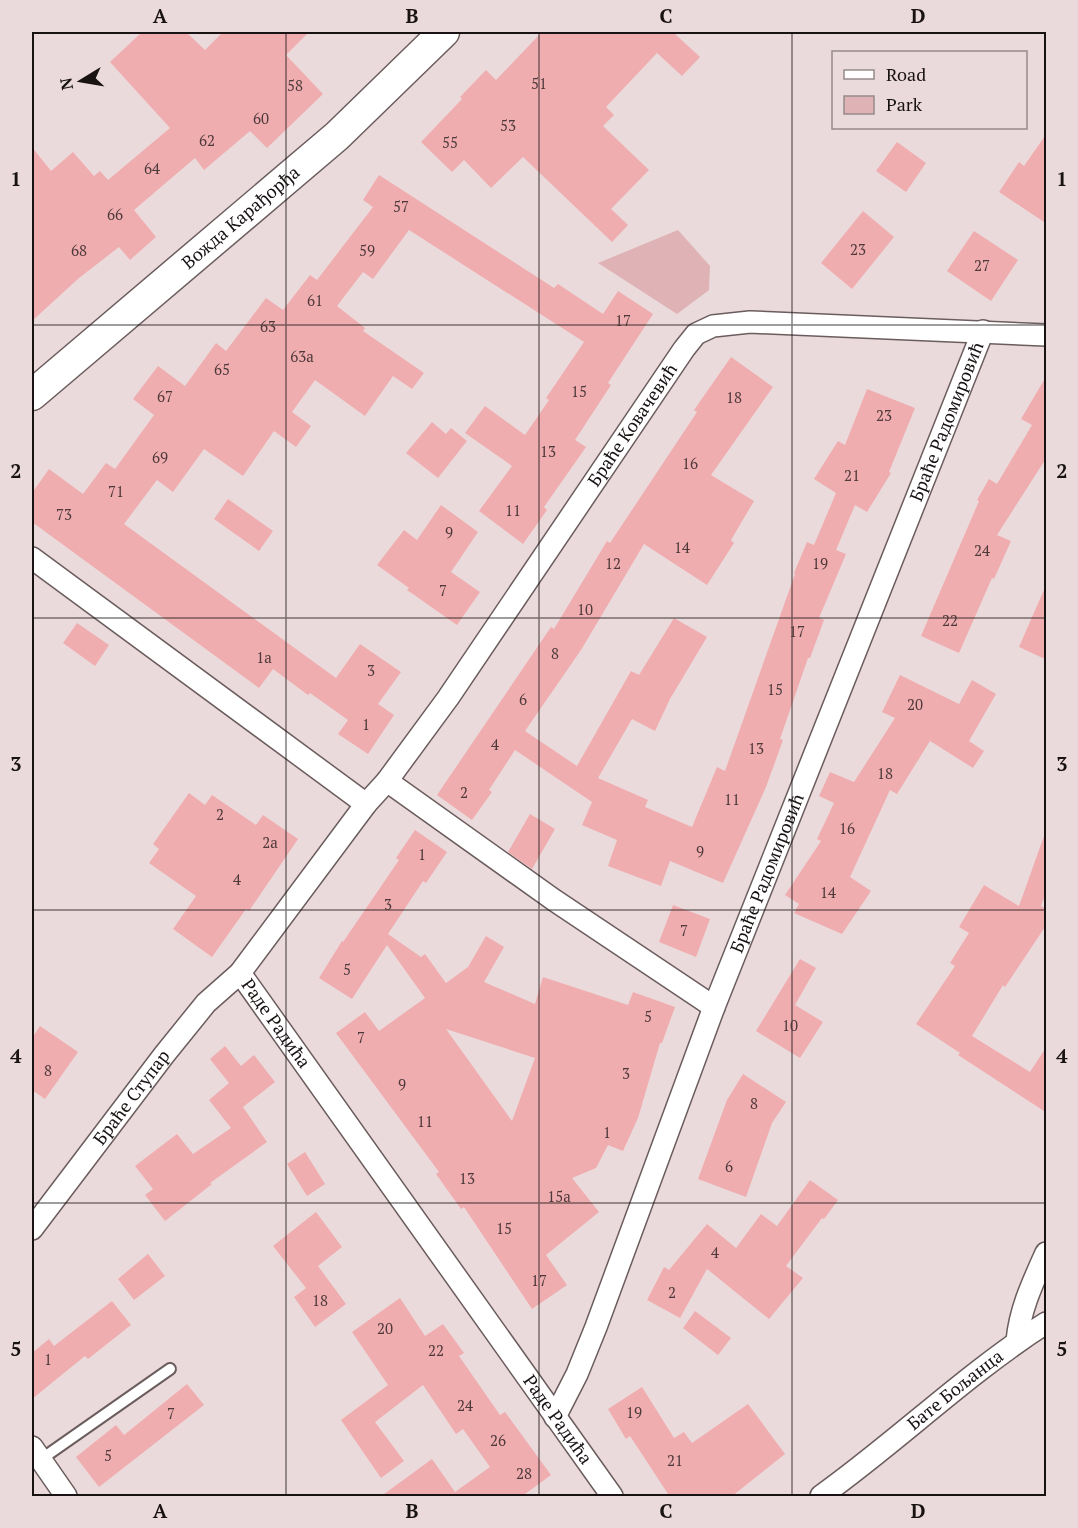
<svg xmlns="http://www.w3.org/2000/svg" width="1078" height="1528" viewBox="0 0 1078 1528" font-family="'PT Serif',serif">
  <style>
    .green { fill: #dfb3b5 }
    .building { fill: #f0adb0; fill-rule: evenodd }
    .lines { fill: none; stroke-linecap: round; stroke-linejoin: round }
    .lane-casing { stroke: #6b5c5d; stroke-width: 14 }
    .street-casing { stroke: #6b5c5d; stroke-width: 24 }
    .secondary-casing { stroke: #6b5c5d; stroke-width: 33 }
    .lane { stroke: #fff; stroke-width: 10 }
    .street { stroke: #fff; stroke-width: 21 }
    .secondary { stroke: #fff; stroke-width: 30 }
    .grid { fill: none; stroke: #181212; stroke-width: 1.5; stroke-opacity: 0.55 }
    .labels { text-anchor: middle; stroke-width: 4.5; stroke-linejoin: round; paint-order: stroke }
    .number-label { font-size: 15px; fill: #4e393a }
    .street-label { font-size: 18px; fill: #181212; stroke: #ebdadb }
    .neatline { fill: none; stroke: #181212; stroke-width: 2 }
    .grid-label { font-size: 20px; text-anchor: middle; font-weight: bold; fill: #181212 }
  </style>
  <rect width="100%" height="100%" fill="#ebdadb"/>
  <path class="green" d="M678,230l32,36 -1,24 -32,24 -79,-51z"/>
  <path class="building" d="M142,32h44l19,18 18,-18h86l-23,23 37,39 -56,54 -17,-17 -46,39 -9,-12 -61,52 22,27 -26,23 -11,-13 -40,31 -47,43v-174l19,24 22,-19 21,24 6,-5 8,9 62,-52 -60,-66z
    M542,32h135l-2,2 25,23 -18,19 -25,-23 -51,54 8,8 -11,11 46,44 -38,39 17,16 -16,17 -89,-85 -32,31 -27,-28 -12,12 -31,-30 41,-43 -2,-2 26,-27 10,10z
    M1047,133v91l-48,-32 20,-30 5,4z
    M897,142l29,21 -20,29 -30,-21z
    M379,175l175,113 4,-4 45,30 15,-23 35,23 -45,69 3,2 -36,55 11,7 -42,60 3,3 -24,34 -44,-33 33,-45 -47,-33 20,-27 40,29 24,-35 -3,-2 38,-56 -175,-112 -36,49 -10,-7 -26,34 28,22 -2,3 61,42 -12,16 -19,-13 -28,40 -50,-36 -23,32 19,14 -15,21 -22,-16 -31,45 -39,-27 -31,43 -16,-12 -33,44 212,154 24,-34 41,28 -23,32 16,11 -26,39 -30,-20 10,-14 -38,-27 -2,2 -35,-26 -14,19 -227,-166v-29l17,-24 34,25 23,-31 9,6 39,-54 -21,-16 25,-33 27,20 31,-43 10,8 40,-53 17,12 27,-35 7,5 56,-73 -10,-7z
    M863,211l31,26 -42,52 -31,-26z
    M974,231l44,29 -27,41 -44,-30z
    M731,357l42,30 -62,88 43,26 -23,39 3,3 -27,42 -63,-41 -63,106 -56,81 52,35 54,-95 8,4 35,-57 33,19 -37,62 -15,32 -23,-12 -34,59 50,22 -3,7 47,20 25,-60 8,4 70,-197 -1,-1 13,-31 7,3 22,-52 -22,-14 24,-38 7,4 22,-56 48,19 -26,64 2,1 -24,39 -12,-7 -19,45 10,4 -27,64 5,2 -14,38h-2l-28,81 3,1 -17,47 -43,96 -53,-22 -9,25 -53,-20 9,-26 -35,-15 10,-23 -77,-52 -26,40 3,2 -20,28 -35,-25 114,-168 3,2 53,-88 3,2 87,-131 -3,-2z
    M1047,375v82l-50,78 14,6 -17,38 -2,-1 -33,75 -38,-17 58,-135 -2,-1 12,-21 8,5 35,-59 -11,-6z
    M432,422l14,12 5,-6 16,13 -29,37 -32,-25z
    M228,499l45,32 -14,20 -45,-32z
    M441,505l37,27 -27,40 29,20 -23,33 -50,-35 2,-2 -32,-23 27,-35 13,10z
    M1047,583v77l-28,-13z
    M77,623l32,22 -14,21 -32,-23z
    M900,675l59,29 13,-24 24,14 -27,47 15,10 -11,17 -43,-27 -33,53 -7,-4 -40,87 21,14 -29,43 -48,-21 5,-9 -14,-9 36,-54 -4,-2 17,-36 -15,-7 11,-24 24,10 41,-64 -13,-6z
    M189,793l16,12 7,-10 44,30 7,-10 35,24 -49,72 -3,-2 -34,48 -39,-28 23,-33 -47,-33 10,-14 -6,-5z
    M530,814l25,15 -23,40 -24,-17z
    M415,830l32,22 -21,31 -3,-2 -35,53 33,23 4,-3 21,29 22,-16 18,-31 18,11 -20,35 51,22 8,-27 85,28 5,-13 42,15 -13,36h-2l-22,75 -15,33 -15,-6 -12,23 -24,10 27,34 -53,43 21,30 -35,24 -68,-102 -3,2 -25,-35 3,-2 -103,-139 29,-21 14,19 46,-33 -38,-53 -35,54 -33,-21 23,-37 1,1 56,-82 -3,-2zM446,1029l89,29 -23,63z
    M1044,836h3v55l-6,15 6,3v15l-42,63 -2,-2 -31,51 58,36 17,-26v67l-89,-58 2,-2 -44,-29 39,-58 -5,-3 19,-30 -10,-6 25,-42 35,21z
    M673,905l37,14 -14,38 -37,-15z
    M800,959l16,9 -21,37 28,17 -23,36 -44,-27z
    M40,1026l38,26 -33,47 -13,-9v-52z
    M225,1046l16,20 13,-11 21,27 -32,25 24,35 -57,41 2,1 -47,37 -20,-26 8,-6 -18,-23 42,-32 16,20 38,-26 -22,-28 20,-17 -19,-24z
    M743,1074l43,28 -14,21 -26,74 -48,-18 29,-79z
    M305,1152l20,32 -18,12 -20,-32z
    M810,1180l28,20 -14,19 -2,-1 -36,48 17,12 -34,41 -62,-50 -27,49 -33,-18 17,-33 5,3 38,-46 29,24 25,-34 16,12z
    M316,1212l26,35 -24,19 28,38 -31,23 -21,-30 12,-9 -33,-42z
    M148,1254l17,22 -31,24 -16,-21z
    M400,1298l25,38 18,-12 21,29 -5,3 41,59 5,-3 46,63 -30,22h-141l52,-38 23,33 35,-25 -27,-38 -7,5 -33,-49 -48,37 29,39 -23,17 -40,-58 47,-35 -36,-53z
    M112,1301l19,24 -43,34 -3,-3 -53,43v-46l17,-14 5,7z
    M695,1311l36,27 -13,17 -35,-27z
    M187,1384l17,21 -105,82 -23,-30 40,-32 8,10z
    M642,1387l32,51 10,-6 8,11 56,-39 37,50 -54,43h-61l-40,-61 -4,3 -18,-30z"/>
  <g class="lines">
    <defs>
      <path id="lane" d="M40,1460l130,-91"/>
      <g id="street">
        <path d="M32,558l334,246"/>
        <path d="M387,781l167,119 160,107"/>
        <path id="s1" d="M240,973l372,523"/>
        <path id="s2" d="M32,1229l132,-174 42,-52 34,-30 126,-169 21,-23 61,-83 236,-349 12,-15 17,-8 37,-4 296,13"/>
        <path d="M1017,1341c3,-32 16,-59 29,-88"/>
        <path id="s3" d="M555,1417l22,-43 19,-47 118,-320 269,-676"/>
        <path d="M32,1447l34,49"/>
        <path id="s4" d="M821,1496c77,-55 145,-122 225,-173"/>
      </g>
      <g id="secondary">
        <path id="s5" d="M32,395l305,-259 107,-104"/>
      </g>
    </defs>
    <use href="#lane" class="lane-casing"/>
    <use href="#street" class="street-casing"/>
    <use href="#secondary" class="secondary-casing"/>
    <use href="#lane" class="lane"/>
    <use href="#street" class="street"/>
    <use href="#secondary" class="secondary"/>
  </g>
  <path class="grid" d="M286,32v1464M539,32v1464M792,32v1464M32,325h1014M32,618h1014M32,910h1014M32,1203h1014"/>
  <g class="labels">
    <g class="number-label">
      <text x="539" y="89">51</text>
      <text x="295" y="91">58</text>
      <text x="261" y="124">60</text>
      <text x="508" y="131">53</text>
      <text x="207" y="146">62</text>
      <text x="450" y="148">55</text>
      <text x="152" y="174">64</text>
      <text x="401" y="212">57</text>
      <text x="115" y="220">66</text>
      <text x="858" y="255">23</text>
      <text x="79" y="256">68</text>
      <text x="367" y="256">59</text>
      <text x="982" y="271">27</text>
      <text x="315" y="306">61</text>
      <text x="623" y="326">17</text>
      <text x="268" y="332">63</text>
      <text x="302" y="362">63a</text>
      <text x="222" y="375">65</text>
      <text x="579" y="397">15</text>
      <text x="165" y="402">67</text>
      <text x="734" y="403">18</text>
      <text x="884" y="421">23</text>
      <text x="548" y="457">13</text>
      <text x="160" y="463">69</text>
      <text x="690" y="469">16</text>
      <text x="852" y="481">21</text>
      <text x="116" y="497">71</text>
      <text x="513" y="516">11</text>
      <text x="64" y="520">73</text>
      <text x="449" y="538">9</text>
      <text x="682" y="553">14</text>
      <text x="982" y="556">24</text>
      <text x="613" y="569">12</text>
      <text x="820" y="569">19</text>
      <text x="443" y="596">7</text>
      <text x="585" y="615">10</text>
      <text x="950" y="626">22</text>
      <text x="797" y="637">17</text>
      <text x="555" y="659">8</text>
      <text x="264" y="663">1a</text>
      <text x="371" y="676">3</text>
      <text x="775" y="695">15</text>
      <text x="523" y="705">6</text>
      <text x="915" y="710">20</text>
      <text x="366" y="730">1</text>
      <text x="495" y="750">4</text>
      <text x="756" y="754">13</text>
      <text x="885" y="779">18</text>
      <text x="464" y="798">2</text>
      <text x="732" y="805">11</text>
      <text x="220" y="820">2</text>
      <text x="847" y="834">16</text>
      <text x="270" y="848">2a</text>
      <text x="700" y="857">9</text>
      <text x="422" y="860">1</text>
      <text x="237" y="885">4</text>
      <text x="828" y="898">14</text>
      <text x="388" y="910">3</text>
      <text x="684" y="936">7</text>
      <text x="347" y="975">5</text>
      <text x="648" y="1022">5</text>
      <text x="790" y="1031">10</text>
      <text x="361" y="1043">7</text>
      <text x="48" y="1076">8</text>
      <text x="626" y="1079">3</text>
      <text x="402" y="1090">9</text>
      <text x="754" y="1109">8</text>
      <text x="425" y="1127">11</text>
      <text x="607" y="1138">1</text>
      <text x="729" y="1172">6</text>
      <text x="467" y="1184">13</text>
      <text x="559" y="1202">15a</text>
      <text x="504" y="1234">15</text>
      <text x="715" y="1258">4</text>
      <text x="539" y="1286">17</text>
      <text x="672" y="1298">2</text>
      <text x="320" y="1306">18</text>
      <text x="385" y="1334">20</text>
      <text x="436" y="1356">22</text>
      <text x="48" y="1365">1</text>
      <text x="465" y="1411">24</text>
      <text x="634" y="1418">19</text>
      <text x="171" y="1419">7</text>
      <text x="498" y="1446">26</text>
      <text x="108" y="1461">5</text>
      <text x="675" y="1466">21</text>
      <text x="524" y="1479">28</text>
    </g>
    <g class="street-label">
      <text dy="6" stroke="none"><textPath href="#s5" startOffset="274">Вожда Карађорђа</textPath></text>
      <text dy="6" stroke="none"><textPath href="#s3" startOffset="1070">Браће Радомировић</textPath></text>
      <text dy="6" stroke="none"><textPath href="#s2" startOffset="1005">Браће Ковачевић</textPath></text>
      <text dy="6" stroke="none"><textPath href="#s3" startOffset="584">Браће Радомировић</textPath></text>
      <text dy="6" stroke="none"><textPath href="#s1" startOffset="62">Раде Радића</textPath></text>
      <text dy="6" stroke="none"><textPath href="#s2" startOffset="165">Браће Ступар</textPath></text>
      <text dy="6" stroke="none"><textPath href="#s4" startOffset="171">Бате Бољанца</textPath></text>
      <text dy="6" stroke="none"><textPath href="#s1" startOffset="548">Раде Радића</textPath></text>
    </g>
  </g>
  <rect width="1078" height="1528" fill="none" stroke="#ebdadb" stroke-width="66"/>
  <rect x="832" y="51" width="195" height="78" fill="#ebdadb" stroke="#978a8b" stroke-width="1.5"/>
  <rect x="844" y="70" width="30" height="9" fill="#ffffff" stroke="#978a8b" stroke-width="1.5"/>
  <text x="886" y="81" font-size="18" fill="#181212">Road</text>
  <rect x="844" y="96" width="30" height="18" fill="#dfb3b5" stroke="#978a8b" stroke-width="1.5"/>
  <text x="886" y="111" font-size="18" fill="#181212">Park</text>
  <g transform="translate(81 81) rotate(259)" stroke="#ebdadb" stroke-width="4.5" paint-order="stroke">
  <path d="M0-4.5L10 22L0 15L-10 22Z" fill="#181212"/>
  <text y="-9" font-size="16" font-weight="bold" text-anchor="middle" fill="#181212">N</text>
  </g>
  <rect x="33" y="33" width="1012" height="1462" class="neatline"/>
  <g class="grid-label">
    <text x="160" y="23">A</text>
    <text x="412" y="23">B</text>
    <text x="666" y="23">C</text>
    <text x="918" y="23">D</text>
    <text x="16" y="186">1</text>
    <text x="1062" y="186">1</text>
    <text x="16" y="478">2</text>
    <text x="1062" y="478">2</text>
    <text x="16" y="771">3</text>
    <text x="1062" y="771">3</text>
    <text x="16" y="1063">4</text>
    <text x="1062" y="1063">4</text>
    <text x="16" y="1356">5</text>
    <text x="1062" y="1356">5</text>
    <text x="160" y="1518">A</text>
    <text x="412" y="1518">B</text>
    <text x="666" y="1518">C</text>
    <text x="918" y="1518">D</text>
  </g>
</svg>
